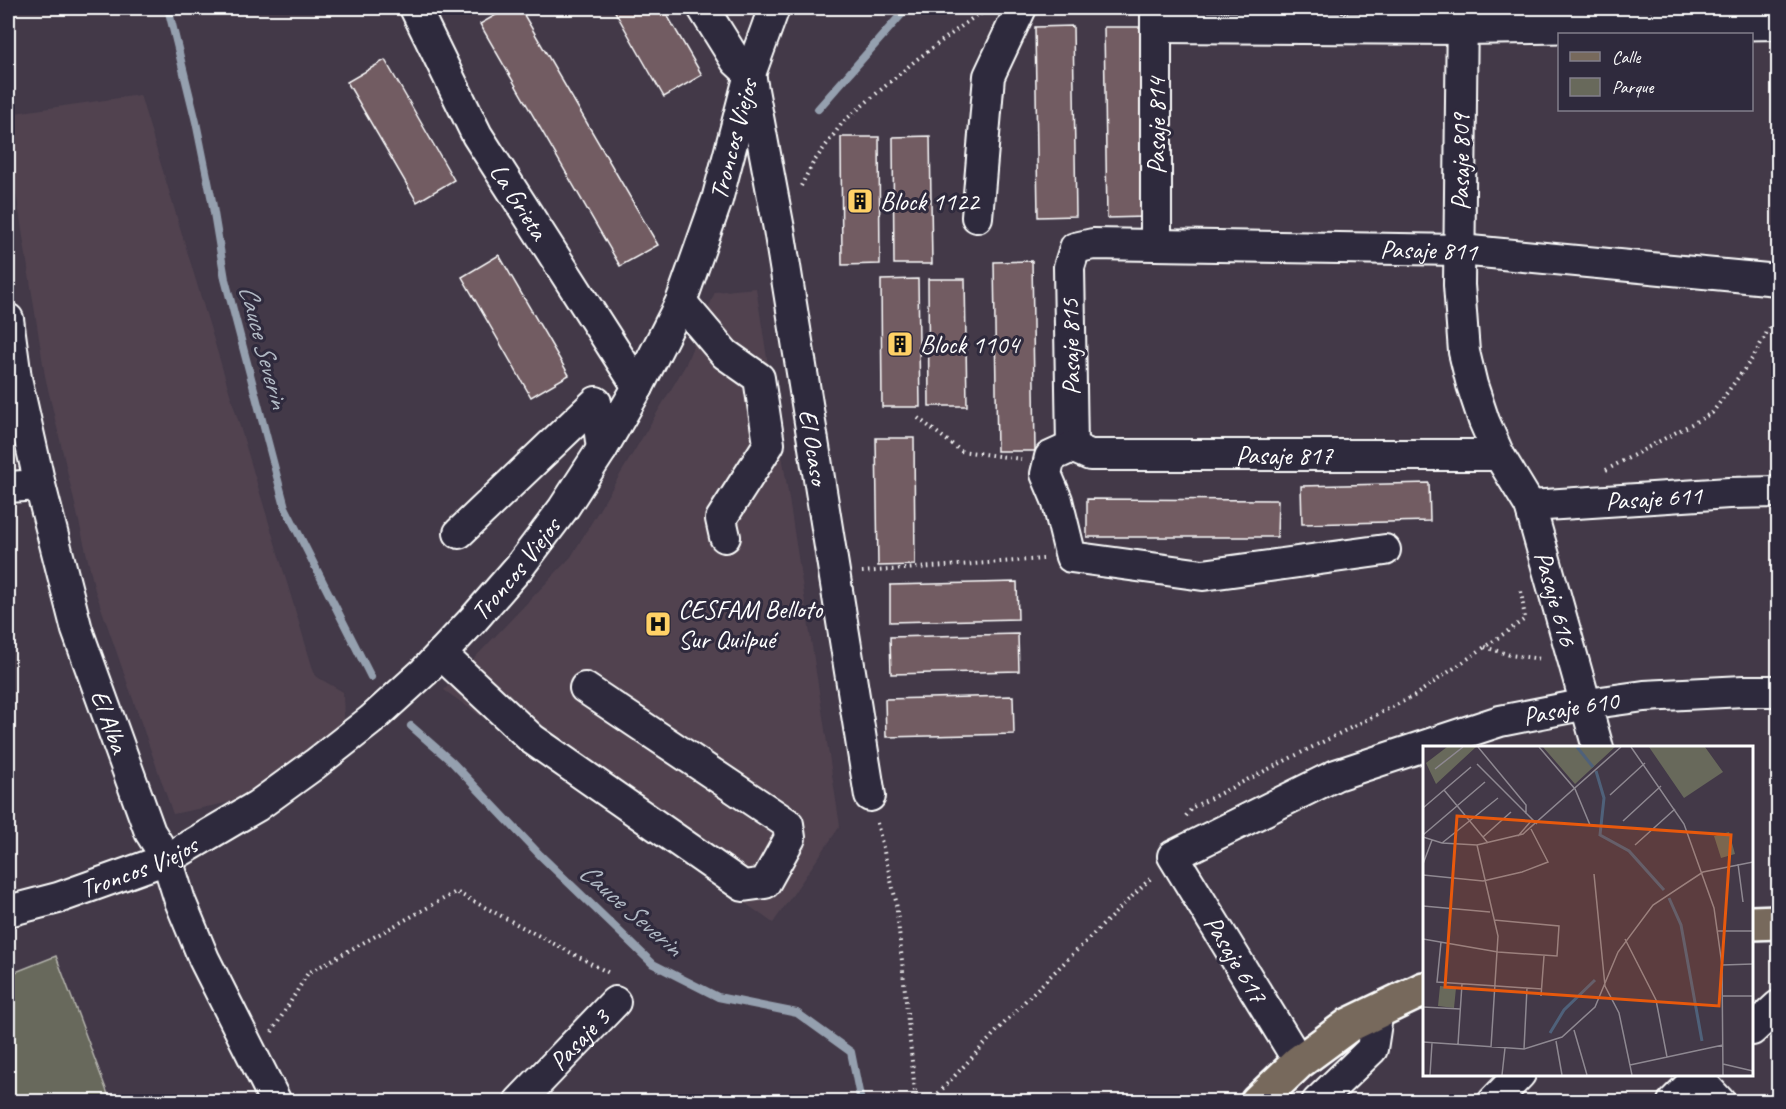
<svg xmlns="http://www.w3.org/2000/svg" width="1786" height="1109" viewBox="0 0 1786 1109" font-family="Caveat,sans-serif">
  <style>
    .built { fill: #514350 }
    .green { fill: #68695b; stroke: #b4b4ad; stroke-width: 1.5 }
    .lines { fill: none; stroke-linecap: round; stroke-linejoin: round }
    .stream { stroke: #95a0af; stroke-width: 8 }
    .building { fill: #725b62; stroke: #fff; stroke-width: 1.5 }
    .minor-casing { stroke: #fff; stroke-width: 34 }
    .major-casing { stroke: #fff; stroke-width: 38 }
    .path { stroke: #fff; stroke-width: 4; stroke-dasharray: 1.5 4.5; stroke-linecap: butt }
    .minor { stroke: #2f2a3d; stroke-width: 30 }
    .major { stroke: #77695c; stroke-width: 33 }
    .labels { text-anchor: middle; stroke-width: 6; stroke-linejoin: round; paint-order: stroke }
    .street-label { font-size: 26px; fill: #fff; stroke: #2f2a3d }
    .poi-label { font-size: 26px; fill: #fff; stroke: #2f2a3d; text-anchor: start }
    .water-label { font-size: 27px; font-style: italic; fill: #b0b8c3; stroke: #2f2a3d }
    .inset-river { fill: none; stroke: #4f617a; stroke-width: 3 }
    .inset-road { fill: none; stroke: #8e8891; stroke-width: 1.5 }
    .view { fill: #e8590c; fill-opacity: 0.15; stroke: #e8590c; stroke-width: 3 }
    .inset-edge { fill: none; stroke: #fff; stroke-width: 3 }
  </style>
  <rect width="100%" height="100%" fill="#433948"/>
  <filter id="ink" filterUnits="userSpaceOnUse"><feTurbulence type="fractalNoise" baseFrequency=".0167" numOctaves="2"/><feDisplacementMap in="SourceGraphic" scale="12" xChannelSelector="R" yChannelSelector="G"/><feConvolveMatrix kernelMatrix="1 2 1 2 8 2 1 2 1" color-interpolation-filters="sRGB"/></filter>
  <g filter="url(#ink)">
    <path class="built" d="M140,95l175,581 28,16 1,30 -99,77 -72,15 -78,-224 -50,-214 -31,-197 -6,-58v-7z
      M756,288l84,538 -67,97 -329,-233 127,-133 114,-191 30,-74z"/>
    <path class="green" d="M56,956l53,141 -11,5 -90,-1v-126z"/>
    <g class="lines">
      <path class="stream" d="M168,8l28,114 16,79 13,78 60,228 86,170
        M818,109l89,-101
        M411,726l41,36 88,93 113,109 65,33 79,16 54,39 10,50"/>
    </g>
    <path class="building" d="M508,8h12l138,237 -38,21 -140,-242z
      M613,8h50l39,67 -38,22z
      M1201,8h37v1l-37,1z
      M1073,26l3,190 -38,1 -3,-190z
      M1104,27h37l4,190 -38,1z
      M385,60l69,120 -37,22 -70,-120z
      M930,136l2,128h-38l-1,-127z
      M841,137h38l1,127 -38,1z
      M499,255l70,120 -38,22 -69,-120z
      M1032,261l3,190h-38l-3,-189z
      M918,279l2,128h-38l-1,-127z
      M928,279h37l2,127h-38z
      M876,438h38l1,127 -37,1z
      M1429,483l1,38 -128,3 -1,-38z
      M1087,499l191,1 -1,37h-190z
      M1017,582l1,37 -128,3v-37z
      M1018,634l1,37 -128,3 -1,-37z
      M1013,696l1,38 -128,3 -1,-38z"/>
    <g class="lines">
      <defs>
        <g id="minor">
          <path id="s1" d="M415,8l62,127 161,252"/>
          <path id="s2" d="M703,8l33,53 14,13 29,155 91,567"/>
          <path id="s3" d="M1462,8l-3,277 5,67 8,33 12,36 15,34 31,51 68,242"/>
          <path d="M1156,27l306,2 316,-5"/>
          <path d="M977,217l12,-141 32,-68"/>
          <path d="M1156,245v-237"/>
          <path d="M681,302l44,52 34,24 10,66 -48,75 4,18"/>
          <path id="s4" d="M8,319l8,59 24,107 37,145 73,202 17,27 13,42 24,58 72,143"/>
          <path id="s5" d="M1072,447l-3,-180 6,-19 18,-4 367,6 318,30"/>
          <path d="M1072,447l-22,10 -4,17 11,26 14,57 132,18 182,-25"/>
          <path id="s6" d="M1072,447l18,8h409"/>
          <path d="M8,487l32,-2"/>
          <path id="s7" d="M1530,506l199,-13 49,-1"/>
          <path d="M459,533l137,-131 6,47"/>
          <path d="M441,654l91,85 211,147 22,-3 25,-45 -2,-14 -203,-136"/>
          <path id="s8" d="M8,911l50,-13 109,-39 90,-53 58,-42 56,-44 53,-48 49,-52 47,-54 43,-57 39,-60 36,-62 43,-85 36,-102 33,-126 24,-66"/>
          <path d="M1752,1030l26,-24"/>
          <path id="s9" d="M1299,1062l-126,-206 163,-81 164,-54 87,-17 57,-8 100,-5h34"/>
          <path d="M1694,1074l26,28"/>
          <path id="s10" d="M519,1102l96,-100"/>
          <path d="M1317,1102l55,-53 6,-39"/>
          <path d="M1493,1102l27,-28"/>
          <path d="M1673,1102l28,-28"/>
        </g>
        <path id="major" d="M1752,923l26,-1
          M1257,1102l42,-40 50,-37 75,-36"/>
      </defs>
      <use href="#minor" class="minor-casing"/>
      <use href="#major" class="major-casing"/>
      <path class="path" d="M801,186l12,-23 30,-41 73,-62 62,-46 7,-1
        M918,418l43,33 60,8
        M1606,470l106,-57 42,-57 24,-44
        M862,572l181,-13
        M1485,647l25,8 32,4
        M1186,816l7,-9 221,-111 111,-77 -4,-28
        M877,823l19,78 20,201
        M272,1032l36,-59 148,-81 155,82
        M930,1102l98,-104 125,-122"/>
      <use href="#minor" class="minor"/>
      <use href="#major" class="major"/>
    </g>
  </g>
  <defs>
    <symbol id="building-square" viewBox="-11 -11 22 22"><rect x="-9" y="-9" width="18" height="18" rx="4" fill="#ffd166" stroke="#2f2a3d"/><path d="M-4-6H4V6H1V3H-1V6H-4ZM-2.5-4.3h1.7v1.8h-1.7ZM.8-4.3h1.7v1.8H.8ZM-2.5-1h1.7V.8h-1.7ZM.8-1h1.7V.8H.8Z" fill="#111"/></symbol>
    <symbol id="hospital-square" viewBox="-11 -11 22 22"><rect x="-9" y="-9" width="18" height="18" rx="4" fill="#ffd166" stroke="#2f2a3d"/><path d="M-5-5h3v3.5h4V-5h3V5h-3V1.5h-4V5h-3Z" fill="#111"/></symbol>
  </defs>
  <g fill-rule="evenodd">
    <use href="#building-square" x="845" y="186" width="30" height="30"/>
    <use href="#building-square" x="885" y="329" width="30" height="30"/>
    <use href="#hospital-square" x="643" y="609" width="30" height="30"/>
  </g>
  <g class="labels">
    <g class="street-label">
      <text transform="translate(1156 126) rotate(-90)" y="9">Pasaje 814</text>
      <text dy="9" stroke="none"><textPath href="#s8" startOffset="1110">Troncos Viejos</textPath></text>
      <text transform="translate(1460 162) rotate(-90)" y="9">Pasaje 809</text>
      <text dy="9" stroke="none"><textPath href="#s1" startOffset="220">La Grieta</textPath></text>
      <text dy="9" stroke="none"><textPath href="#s5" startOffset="554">Pasaje 811</textPath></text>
      <text transform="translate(1070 347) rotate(-91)" y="9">Pasaje 815</text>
      <text dy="9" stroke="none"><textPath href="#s2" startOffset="460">El Ocaso</textPath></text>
      <text dy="9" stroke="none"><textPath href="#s6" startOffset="214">Pasaje 817</textPath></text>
      <text dy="9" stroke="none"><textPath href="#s7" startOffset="124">Pasaje 611</textPath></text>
      <text dy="9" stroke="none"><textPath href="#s8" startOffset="624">Troncos Viejos</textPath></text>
      <text dy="9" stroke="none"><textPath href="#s3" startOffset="609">Pasaje 616</textPath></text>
      <text dy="9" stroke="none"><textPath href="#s9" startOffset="668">Pasaje 610</textPath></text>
      <text dy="9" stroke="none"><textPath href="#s4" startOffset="416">El Alba</textPath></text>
      <text dy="9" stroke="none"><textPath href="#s8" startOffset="138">Troncos Viejos</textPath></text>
      <text transform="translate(1236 959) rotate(59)" y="9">Pasaje 617</text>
      <text dy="9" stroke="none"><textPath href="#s10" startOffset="87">Pasaje 3</textPath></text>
    </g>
    <g class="poi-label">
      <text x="880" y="210">Block 1122</text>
      <text x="920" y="353">Block 1104</text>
      <text x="678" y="618">CESFAM Belloto<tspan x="678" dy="30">Sur Quilpué</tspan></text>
    </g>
    <g class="water-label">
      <text transform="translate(264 346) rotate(75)" y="9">Cauce Severin</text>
      <text transform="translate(631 909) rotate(41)" y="9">Cauce Severin</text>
    </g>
  </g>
  <g transform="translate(1423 746)">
    <rect width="330" height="330" fill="#433948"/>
    <path d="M24,1h29l-40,37 -10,-21zM120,1h72l-40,37zM226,1h56l18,25 -39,26zM306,86l6,22 -14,4 -7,-22zM17,240l16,2 -2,20 -16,-2z" fill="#68695b"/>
    <path class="inset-river" d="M154,1l16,20M173,25l8,27 -4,37 29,16 35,39M246,152l12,27 21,116M127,287l14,-23 31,-30"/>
    <path class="inset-road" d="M55,1l48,58v9M116,1l36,42 15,36M208,1l53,77 30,84 8,57 1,110M54,18l60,60M12,23l28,-22M21,44l44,53M187,49l35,-32M0,62l48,-41M200,75l38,-35M0,89l62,-53M95,90l14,-16M0,91l19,6 35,2 46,-11 98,-87M60,91l28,-25M19,97l56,-45M54,99l21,91 -7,111M212,99l40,-36M0,118l9,-24M315,118l5,38M171,128l11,112 14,27 13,62M0,129l60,6 39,-9 26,-10 -17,-33M0,160l67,6M295,185h35M0,193l75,13 59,4 2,-30 -65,-6M202,193l31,61 11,57M18,196l-4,40 105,7M299,219l31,-1M118,250l3,-40M300,250h30M0,261l37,2M151,284l13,45M133,295l6,34M0,296l101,7 38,-12 33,-30 23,-55 35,-47 50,-33 50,-10M35,298l4,-60M101,303l3,-61M300,318l30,7M207,319l93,-20M7,329l2,-32M79,329l3,-27"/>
    <path class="view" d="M34,70l274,19 -12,171 -274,-19z"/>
    <rect width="330" height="330" class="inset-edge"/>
  </g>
  <rect width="1786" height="1109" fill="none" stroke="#2f2a3d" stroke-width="30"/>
  <rect x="15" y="15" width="1756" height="1079" fill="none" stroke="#fff" stroke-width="2" filter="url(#ink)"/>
  <rect x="1558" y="33" width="195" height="78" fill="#2f2a3d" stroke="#827f8b" stroke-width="1.5"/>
  <rect x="1570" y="52" width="30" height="9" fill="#77695c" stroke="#827f8b" stroke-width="1.5"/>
  <text x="1612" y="63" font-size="18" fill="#ffffff">Calle</text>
  <rect x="1570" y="78" width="30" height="18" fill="#68695b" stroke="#827f8b" stroke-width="1.5"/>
  <text x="1612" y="93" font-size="18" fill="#ffffff">Parque</text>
</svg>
